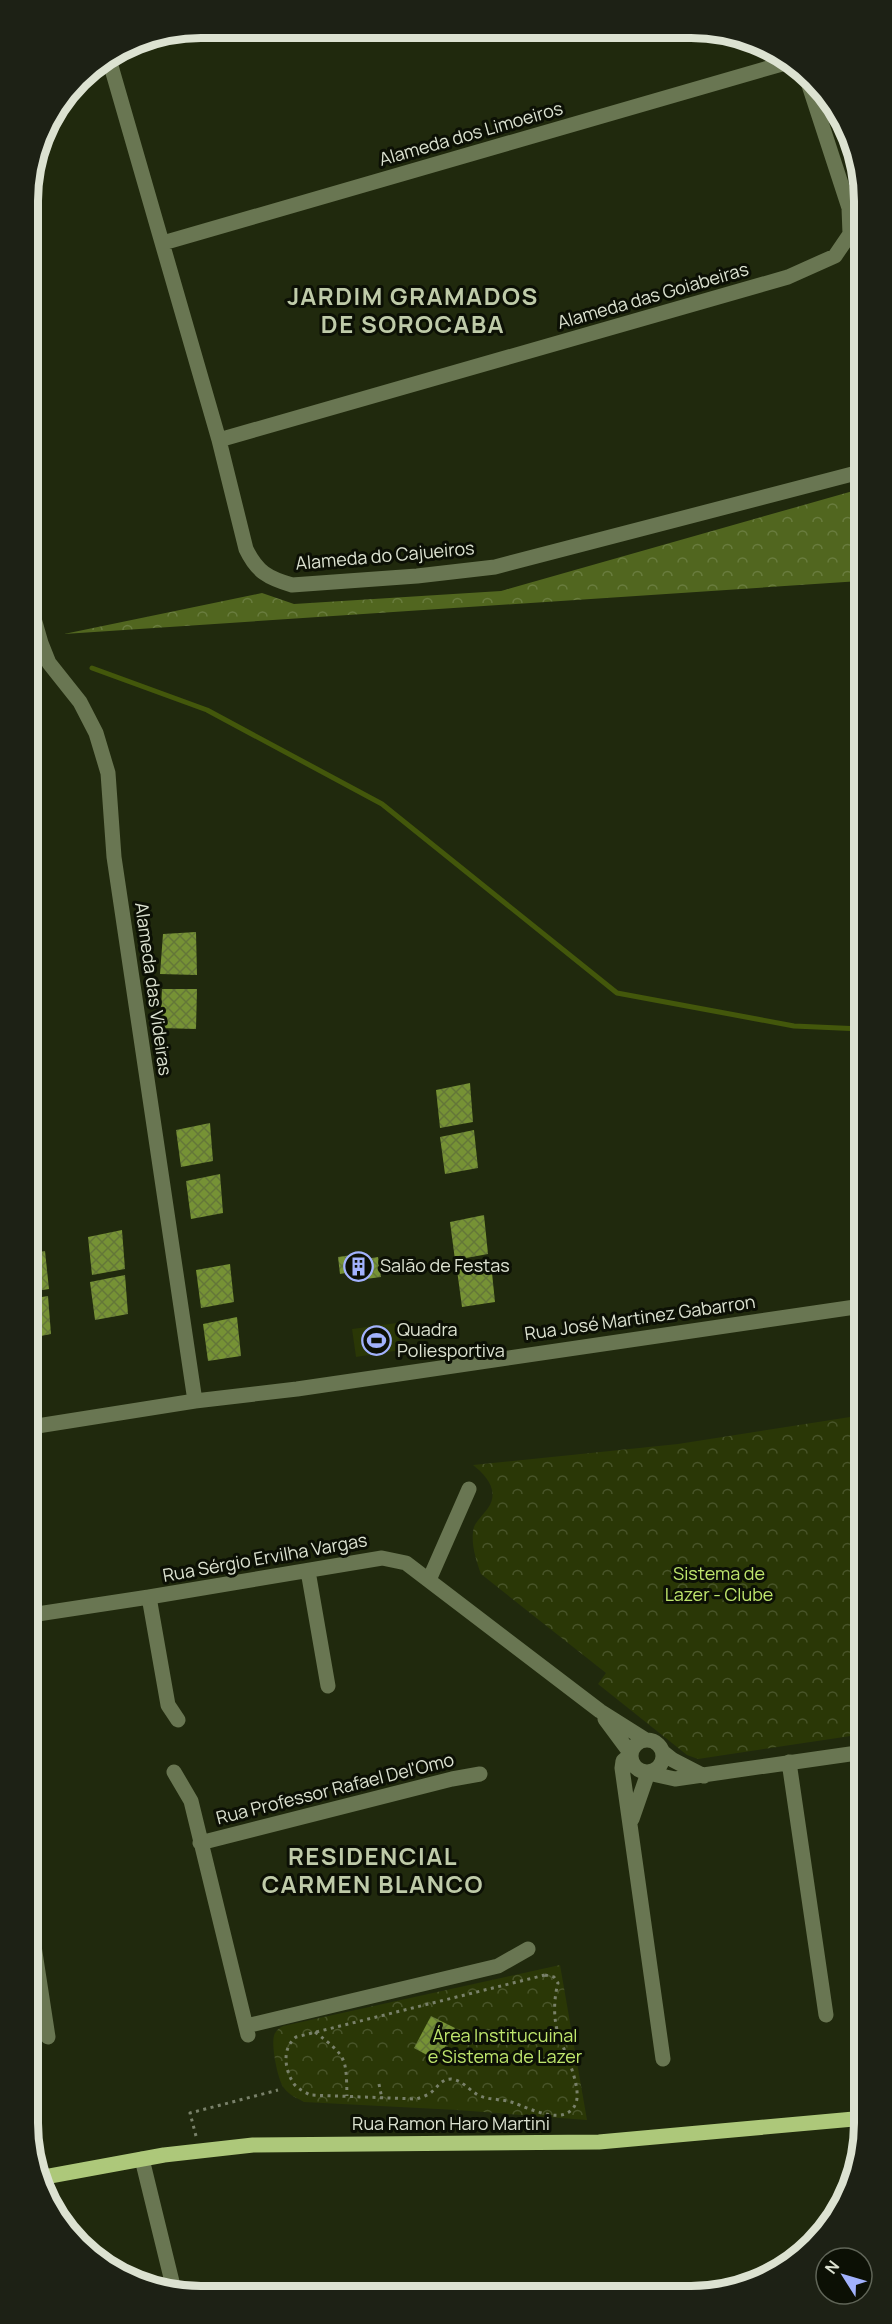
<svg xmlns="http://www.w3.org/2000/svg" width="892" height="2324" viewBox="0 0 892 2324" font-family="Manrope,sans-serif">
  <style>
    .green { fill: #2a3706 }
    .forest { fill: url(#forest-crowns) }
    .park { fill: url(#park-crowns) }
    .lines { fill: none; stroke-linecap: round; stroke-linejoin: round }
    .stream { stroke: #43570b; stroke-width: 5 }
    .building { fill: url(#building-cross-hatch) }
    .path { stroke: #79816a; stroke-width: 3; stroke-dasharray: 3 4.5; stroke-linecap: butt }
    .minor { stroke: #697652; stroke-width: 15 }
    .major { stroke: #adc87a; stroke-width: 15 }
    .labels { text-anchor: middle; stroke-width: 6; stroke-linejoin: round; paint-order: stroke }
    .street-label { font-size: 18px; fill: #dce2d1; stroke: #0c1005 }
    .poi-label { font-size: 18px; fill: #dce2d1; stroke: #0c1005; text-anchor: start }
    .park-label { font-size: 18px; fill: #bfe66d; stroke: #0c1005 }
    .district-label { font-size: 24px; font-weight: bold; letter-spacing: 1.5px; fill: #bfcba9; stroke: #0c1005 }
    .rim { fill: none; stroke: #dce2d1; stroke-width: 8 }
  </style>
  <defs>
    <pattern id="forest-crowns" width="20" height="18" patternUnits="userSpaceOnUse" patternTransform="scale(1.5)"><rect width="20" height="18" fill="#51661f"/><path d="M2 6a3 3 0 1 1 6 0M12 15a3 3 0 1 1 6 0" fill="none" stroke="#697c3e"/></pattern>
    <pattern id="park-crowns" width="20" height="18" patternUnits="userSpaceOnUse" patternTransform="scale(1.5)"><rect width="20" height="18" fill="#2a3706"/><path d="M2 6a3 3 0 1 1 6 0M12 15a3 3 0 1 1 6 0" fill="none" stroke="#485429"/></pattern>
    <pattern id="building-cross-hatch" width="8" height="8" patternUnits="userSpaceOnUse" patternTransform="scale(1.5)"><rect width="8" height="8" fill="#769235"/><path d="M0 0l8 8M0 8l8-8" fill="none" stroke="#647738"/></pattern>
  </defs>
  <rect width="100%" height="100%" fill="#20290d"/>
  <path class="green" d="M397,1323l4,27 -45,7 -4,-28z"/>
  <path class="forest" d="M860,489v92l-796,53 198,-41 32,11 207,-13z"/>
  <path class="park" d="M842,129l17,27v33z
    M863,1415l1,319 -166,25 -11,-4 -89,-71 8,-11 -125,-99c-5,-14 -11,-32 -7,-47 3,-7 10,-13 14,-19 12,-17 -2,-33 -15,-43l205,-21z
    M560,1965l27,155 -130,-10 -153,-8c-7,-4 -15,-7 -20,-14 -6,-7 -13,-42 -10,-52 1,-5 5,-8 9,-10z"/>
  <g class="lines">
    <path class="stream" d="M92,668l115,42 175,94 235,189 177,33 68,3"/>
  </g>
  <path class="building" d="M196,932l1,43 -37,-1 3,-40z
    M162,989h35l-1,40 -36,-1z
    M470,1083l3,39 -33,6 -4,-38z
    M210,1123l3,38 -32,6 -5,-37z
    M474,1130l4,38 -33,6 -5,-37z
    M220,1174l3,39 -32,6 -5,-38z
    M484,1215l4,39 -33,6 -5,-38z
    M122,1230l3,39 -33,6 -4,-38z
    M45,1251l4,38 -19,3v-38z
    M352,1255l1,6 25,-4 3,20 -23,3 -1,-9 -17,3 -2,-17z
    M491,1263l4,39 -33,5 -5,-37z
    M230,1264l4,38 -33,6 -5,-38z
    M125,1275l3,39 -33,6 -5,-38z
    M48,1296l3,38 -20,4 -1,-39z
    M237,1317l4,39 -33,5 -5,-37z
    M431,2016l24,12 -17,33 -24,-13z"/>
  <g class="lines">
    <path class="path" d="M545,1975l9,2 4,6c-4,15 -5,34 0,50 5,16 24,52 18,70 -10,25 -47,5 -62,0 -12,-5 -24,-2 -36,-8 -9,-5 -16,-15 -27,-16 -11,0 -14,10 -22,15 -4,2 -9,4 -13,5l-106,-4c-5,-3 -12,-6 -16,-11 -10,-15 -12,-36 2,-47z
      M315,2032c32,25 31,25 32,64
      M379,2084l3,15
      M196,2136l-6,-23 88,-23"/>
    <path class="minor" d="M109,59l110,381 27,109c11,23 22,29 46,36l125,-9 78,-9 365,-95
      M163,243l626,-181
      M219,440l569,-163 47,-21 15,-22 -1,-26 -45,-138
      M29,601l12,42 8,20 31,39 16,31 12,40 6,84 81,544
      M31,1427l164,-26 102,-12 565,-83
      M308,1571l20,115
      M429,1580l40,-91
      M149,1597l19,108 10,15
      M31,1615l118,-18 233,-39 24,5 194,148 46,29
      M605,1719l26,35 -8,7 -1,7 41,291
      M631 1756a16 16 0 1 1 32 0a16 16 0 1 1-32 0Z
      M663,1752l10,8 31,16
      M789,1762l37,253
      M174,1772l17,29 57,234
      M632,1819l16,-46 27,6 189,-27
      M200,1843l252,-64 28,-5
      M32,1933l16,104
      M246,2026l252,-60 30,-17
      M142,2159l33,135"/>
    <path class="major" d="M39,2178l125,-23 89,-10 346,-3 266,-24"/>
  </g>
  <defs>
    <symbol id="building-ring" viewBox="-11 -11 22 22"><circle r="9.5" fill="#0c1005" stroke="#a2b2fd" stroke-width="1.5"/><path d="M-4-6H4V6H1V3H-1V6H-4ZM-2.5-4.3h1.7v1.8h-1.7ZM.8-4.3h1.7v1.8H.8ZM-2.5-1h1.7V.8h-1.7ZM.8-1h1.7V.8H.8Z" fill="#a2b2fd"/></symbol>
    <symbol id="stadium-ring" viewBox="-11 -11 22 22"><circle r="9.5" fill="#0c1005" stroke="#a2b2fd" stroke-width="1.5"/><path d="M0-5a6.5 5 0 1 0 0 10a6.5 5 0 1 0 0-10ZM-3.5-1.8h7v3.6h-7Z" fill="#a2b2fd"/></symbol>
  </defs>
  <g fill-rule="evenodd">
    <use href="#building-ring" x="342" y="1250" width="33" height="33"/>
    <use href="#stadium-ring" x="360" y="1324" width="33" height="33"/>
  </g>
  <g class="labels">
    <g class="street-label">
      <text transform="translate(471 134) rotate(-16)" y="6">Alameda dos Limoeiros</text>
      <text transform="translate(653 296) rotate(-16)" y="6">Alameda das Goiabeiras</text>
      <text transform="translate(385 556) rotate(-5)" y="6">Alameda do Cajueiros</text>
      <text transform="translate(153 989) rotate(82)" y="6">Alameda das Videiras</text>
      <text transform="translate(640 1318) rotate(-8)" y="6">Rua José Martinez Gabarron</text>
      <text transform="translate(265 1558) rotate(-10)" y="6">Rua Sérgio Ervilha Vargas</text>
      <text transform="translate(335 1789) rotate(-14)" y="6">Rua Professor Rafael Del'Omo</text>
      <text x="451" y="2130">Rua Ramon Haro Martini</text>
    </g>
    <g class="poi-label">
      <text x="380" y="1272">Salão de Festas</text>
      <text x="397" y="1336">Quadra<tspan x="397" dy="21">Poliesportiva</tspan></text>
    </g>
    <g class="park-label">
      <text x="719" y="1580">Sistema de<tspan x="719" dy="21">Lazer - Clube</tspan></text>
      <text x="505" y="2042">Área Institucuinal<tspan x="505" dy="21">e Sistema de Lazer</tspan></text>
    </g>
    <g class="district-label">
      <text x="413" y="305">JARDIM GRAMADOS<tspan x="413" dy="28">DE SOROCABA</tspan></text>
      <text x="373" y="1865">RESIDENCIAL<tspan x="373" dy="28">CARMEN BLANCO</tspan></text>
    </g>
  </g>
  <path d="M0 0H892V2324H0ZM201 38H691A163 163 0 0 1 854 201V2123A163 163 0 0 1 691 2286H201A163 163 0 0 1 38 2123V201A163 163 0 0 1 201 38Z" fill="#1d2115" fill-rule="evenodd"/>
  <path class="rim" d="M201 38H691A163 163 0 0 1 854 201V2123A163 163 0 0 1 691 2286H201A163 163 0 0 1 38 2123V201A163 163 0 0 1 201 38Z"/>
  <g transform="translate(844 2276) rotate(307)"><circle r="28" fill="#0c1005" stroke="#5f6457" stroke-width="1.5"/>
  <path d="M0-4.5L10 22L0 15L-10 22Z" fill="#a2b2fd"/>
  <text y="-9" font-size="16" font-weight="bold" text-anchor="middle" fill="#dce2d1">N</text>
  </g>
</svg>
